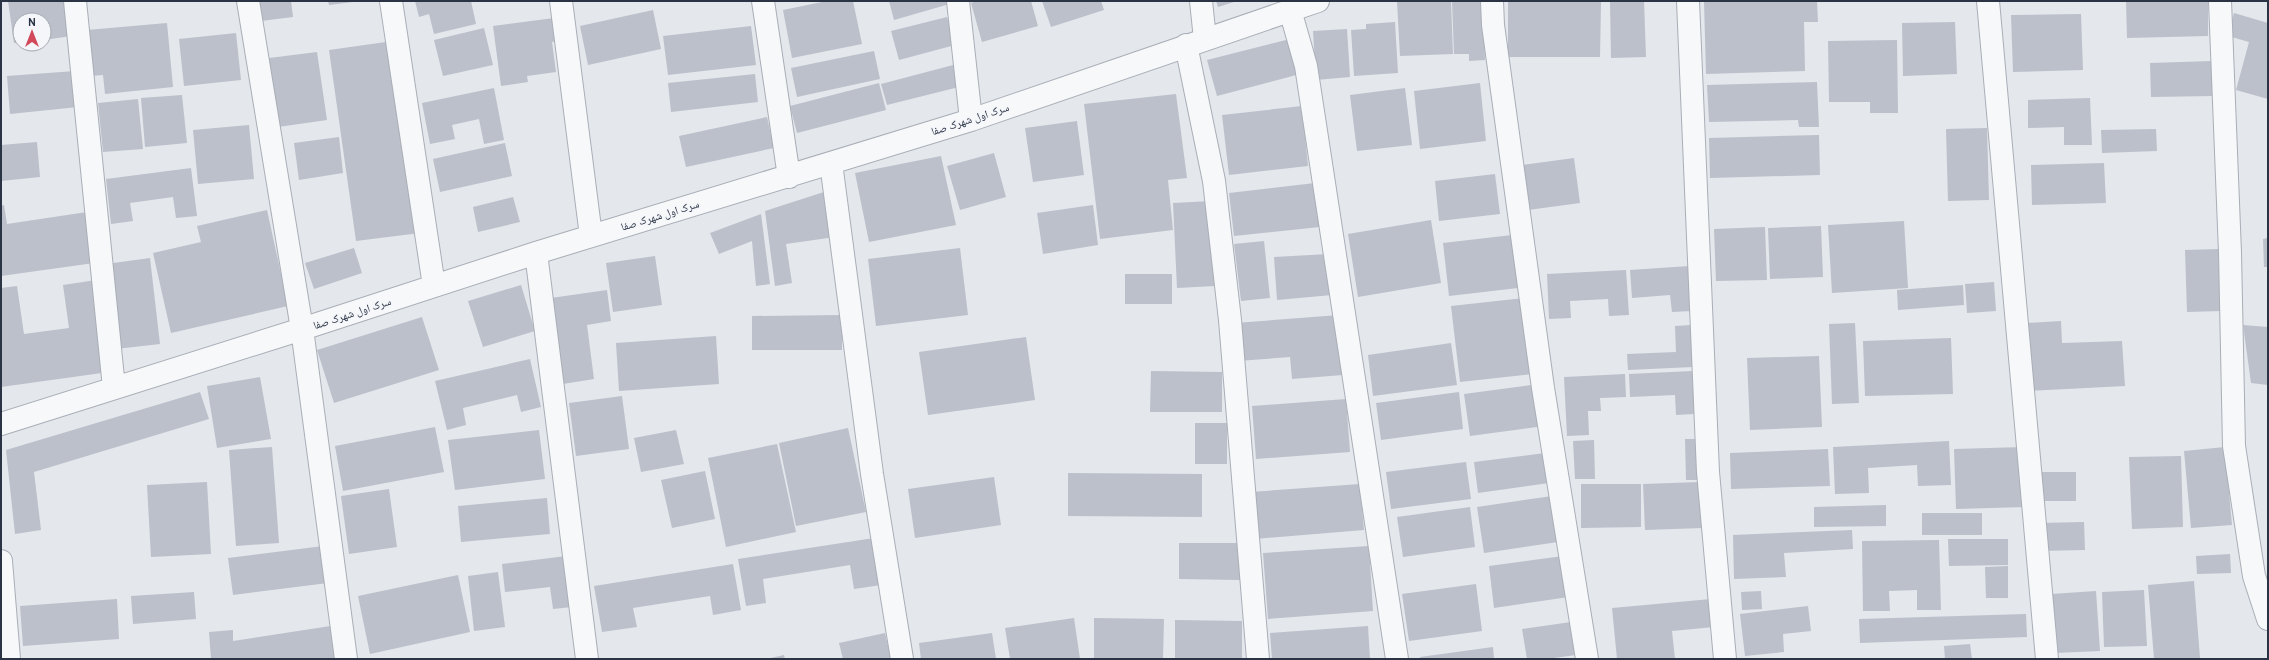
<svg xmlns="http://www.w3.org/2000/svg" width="2269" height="660" viewBox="0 0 2269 660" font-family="Overpass,'Noto Naskh Arabic',sans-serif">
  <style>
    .building { fill: #bbc0ca }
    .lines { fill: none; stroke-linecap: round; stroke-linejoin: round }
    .minor-casing { stroke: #a9aeb7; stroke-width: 24 }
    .minor { stroke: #f7f8fa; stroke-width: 22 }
    .labels { text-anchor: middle; stroke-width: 3; stroke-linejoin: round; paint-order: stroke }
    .street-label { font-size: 11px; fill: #2b3445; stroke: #f4f6f9 }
  </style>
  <rect width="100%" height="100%" fill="#e4e7ec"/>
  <path class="building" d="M8,1h58l5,35 -27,4v-20h-24v23h-6z
    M258,1h33l2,16 -32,4z
    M328,1h25v1l-24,3z
    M415,1h56l5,23 -42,10 -5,-20 -10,3z
    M827,1h26l9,43 -70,14 -9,-48z
    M889,1h64v2l-59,17z
    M977,1h54l7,25 -56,16 -11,-39z
    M1042,1h59l3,9 -53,17z
    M1216,1h21l-19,6z
    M1451,1l2,53 -53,2 -3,-54z
    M1452,1h31l2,59 -16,1v-7h-15z
    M1508,1l93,1 -1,55h-92z
    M1610,1h34l2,56 -35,1z
    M1817,1l1,21h-14l1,49 -99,3 -2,-72z
    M2126,1h82v35l-81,2z
    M653,10l8,39 -73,16 -8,-39z
    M2234,13l34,10v76l-32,-9 13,-48 -21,-6z
    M2081,14l2,56 -70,2 -2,-57z
    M947,17l8,28 -56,15 -8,-29z
    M554,18l3,23 -5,1 4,30 -29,4 1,6 -27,4 -8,-60z
    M1395,22l3,51 -44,3 -3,-46 15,-1v-5z
    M1955,22l2,52 -54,2 -1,-53z
    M167,23l6,64 -68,7 -2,-19 -12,1 -4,-46z
    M751,26l5,39 -88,10 -5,-39z
    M484,28l9,37 -50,11 -9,-36z
    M1347,29l3,48 -34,3 -3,-49z
    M236,33l5,47 -57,6 -5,-47z
    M1290,39l10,35 -83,22 -10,-36z
    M1897,40l1,73h-28v-11h-41l-1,-61z
    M393,41l27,192 -64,8 -27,-191z
    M874,51l6,28 -83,18 -6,-29z
    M317,52l10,68 -49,7 -9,-69z
    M2212,61l1,35 -62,1 -1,-34z
    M957,64l6,22 -76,19 -6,-21z
    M75,71l3,36 -68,7 -3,-38z
    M755,74l3,28 -87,10 -3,-29z
    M1817,82l2,45h-20l-1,-7 -89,2 -2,-37z
    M879,83l7,27 -89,23 -7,-27z
    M1480,83l6,58 -66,8 -6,-58z
    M494,88l10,52 -20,4 -5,-25 -27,6 3,14 -25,5 -8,-41z
    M1405,88l7,57 -55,6 -7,-56z
    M1176,94l11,84 -19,2 5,50 -73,9 -16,-135z
    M182,95l5,48 -42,4 -4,-49z
    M2090,98l2,47h-28v-18l-36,1v-28z
    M138,99l5,50 -40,3 -5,-49z
    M1302,106l6,60 -79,9 -7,-60z
    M767,117l7,31 -88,19 -7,-31z
    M1077,121l7,54 -51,7 -8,-54z
    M249,125l5,54 -56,5 -5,-54z
    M1987,128l2,72 -41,1 -2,-72z
    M2156,129l1,22 -55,2 -1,-23z
    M1819,135l1,40 -110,3 -1,-40z
    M339,137l4,36 -44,7 -5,-37z
    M37,142l3,35 -39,4v-36z
    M505,143l7,33 -72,16 -7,-33z
    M994,153l12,44 -46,13 -13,-44z
    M941,156l15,69 -87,17 -14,-69z
    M1574,158l6,45 -52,7 -6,-45z
    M2104,163l2,40 -74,2 -1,-40z
    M191,168l6,48 -21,2 -3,-21 -43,6 3,18 -22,3 -5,-45z
    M1495,174l5,40 -61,7 -4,-40z
    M1315,183l5,44 -86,9 -5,-43z
    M830,190l5,47 -49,7 6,39 -17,3 -10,-75z
    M513,197l7,25 -42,10 -5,-25z
    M1211,201l4,85 -38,2 -4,-85z
    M4,205l3,19 80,-12 7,51 -93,13v-70z
    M1093,205l5,40 -55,9 -6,-41z
    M267,210l21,96 -117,27 -18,-80 48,-11 -4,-16z
    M761,214l9,70 -14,2 -4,-45 -33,13 -9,-21z
    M1431,220l10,63 -83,14 -10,-63z
    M1904,221l4,67 -76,5 -4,-68z
    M1821,226l2,51 -53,2 -2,-51z
    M1765,227l2,53 -51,1 -2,-52z
    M1512,235l6,53 -69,8 -6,-53z
    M2268,238v29h-4l-1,-28z
    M1264,241l6,57 -29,3 -7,-57z
    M354,248l8,25 -48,16 -9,-26z
    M960,248l8,67 -92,11 -8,-67z
    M2218,249l3,62 -34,1 -2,-62z
    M1329,254l3,41 -55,5 -3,-43z
    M655,256l7,49 -49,7 -7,-49z
    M150,258l10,86 -44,5 -10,-85z
    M1689,266l3,45 -20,1 -2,-17 -38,3 -2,-28z
    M1626,270l3,45 -20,1 -1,-17 -38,2 1,17 -22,1 -2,-45z
    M1125,274h47v30h-47z
    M96,280l13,92 -108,15v-99l16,-2 7,48 45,-6 -6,-43z
    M1994,282l2,29 -29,2 -2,-29z
    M521,285l14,46 -52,16 -15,-46z
    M1963,285l1,20 -66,5 -1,-20z
    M607,290l4,31 -24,4 7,54 -31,5 -12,-86z
    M1524,298l8,76 -72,8 -9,-76z
    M842,315v35h-90v-34z
    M1339,315l4,60 -51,4 -2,-22 -52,4 -3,-38z
    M422,317l17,53 -105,33 -17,-53z
    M2061,321l1,22 60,-2 3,45 -96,5 -3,-68z
    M1855,323l4,80 -27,1 -3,-80z
    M1691,325l2,42 -65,3 -1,-16 49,-2 -1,-26z
    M2243,325l25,2v58l-17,-2z
    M716,336l3,48 -100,7 -3,-48z
    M1026,337l9,63 -107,15 -9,-63z
    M1951,338l2,56 -88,2 -2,-55z
    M1451,343l6,42 -84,11 -5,-41z
    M1819,356l3,71 -72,3 -3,-72z
    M530,359l11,48 -20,5 -4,-17 -54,13 3,17 -19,5 -12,-49z
    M1151,371l71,1v40h-72z
    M1692,371l2,43 -18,1 -1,-20 -45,2 -1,-23z
    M1625,374l1,23 -26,1 1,13h-13l1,24 -22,1 -3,-59z
    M260,377l11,62 -54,9 -10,-62z
    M1539,384l5,42 -74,10 -6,-42z
    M200,392l9,27 -175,53 7,58 -26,4 -9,-84z
    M1459,392l4,37 -82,11 -5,-37z
    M622,396l7,53 -53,7 -7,-53z
    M1346,399l4,53 -94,7 -4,-53z
    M1195,423h32v41h-32z
    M435,427l9,45 -101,19 -8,-45z
    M848,428l18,84 -70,14 -17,-83z
    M539,430l6,49 -90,11 -7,-50z
    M676,430l8,34 -43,8 -7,-34z
    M1685,439h13l1,41h-13z
    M1594,440l1,39h-20l-2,-38z
    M1949,441l2,44 -33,1 -1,-21 -49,3 1,25 -34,1 -2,-47z
    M777,444l19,88 -70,15 -18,-89z
    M272,447l7,96 -43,3 -7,-96z
    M2024,447l1,60 -69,2 -2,-60z
    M2225,447l7,78 -41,3 -7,-77z
    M1828,449l2,37 -99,3 -1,-36z
    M1545,453l4,30 -71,10 -4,-31z
    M2181,456l2,71 -51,2 -3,-72z
    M1466,462l5,37 -80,10 -5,-37z
    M705,471l10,48 -43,9 -11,-48z
    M2034,472h42v29h-42z
    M1068,473l134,1v43l-134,-1z
    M994,477l7,48 -86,13 -7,-49z
    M207,482l4,72 -60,3 -4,-72z
    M1700,482l2,46 -57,2 -2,-46z
    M1360,484l4,46 -109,9 -4,-47z
    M1581,484h60v43l-60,1z
    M389,489l8,58 -48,7 -8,-58z
    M1552,496l6,46 -74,11 -7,-46z
    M547,498l3,36 -89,8 -3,-36z
    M1886,505v21l-72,1v-20z
    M1470,507l5,40 -72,10 -6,-40z
    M1922,513h60v22h-60z
    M2084,522l1,28 -46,1 -1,-28z
    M1852,530l1,19 -69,4 2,24 -52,2 -1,-44z
    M874,538l7,47 -27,4 -4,-24 -87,14 3,24 -20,3 -8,-47z
    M1948,539h60v26l-59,1z
    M1939,540l2,70h-24v-20l-28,1 1,20h-27l-1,-70z
    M1179,543h61v37l-61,-1z
    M323,546l5,37 -95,12 -5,-37z
    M1369,546l4,65 -105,8 -5,-66z
    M2230,554l1,19 -34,1 -1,-18z
    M566,556l6,51 -19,2 -3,-22 -45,5 -3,-28z
    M1563,556l6,41 -75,11 -5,-42z
    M733,564l8,46 -28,5 -3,-19 -77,12 4,19 -35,5 -8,-46z
    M2008,566v32h-22l-1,-31z
    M498,572l7,55 -31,4 -6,-55z
    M458,575l12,57 -100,22 -12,-58z
    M2194,581l6,77 -46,1 -6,-74z
    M1476,584l6,47 -73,10 -7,-47z
    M2144,590l3,56 -43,1 -2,-55z
    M1761,591l1,18 -20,1 -1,-18z
    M2096,591l4,60 -45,2 -4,-59z
    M194,592l2,27 -63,5 -2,-28z
    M117,599l2,40 -96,7 -3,-40z
    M1711,599l3,28 -42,4 3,28h-58l-5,-51z
    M1808,606l3,25 -28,3 1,18 -39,4 -5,-42z
    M2026,614l1,23 -167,6 -1,-24z
    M1074,618l6,41h-70l-5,-31z
    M1094,618l70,1 -1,40h-69z
    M1175,620l67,1v38h-67z
    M1571,622l5,33 -30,4h-19l-5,-30z
    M337,625l5,34h-131l-2,-27 24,-2v11z
    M1368,626l2,33h-98l-2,-26z
    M885,633l6,26h-48l-4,-16z
    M992,633l4,26h-75l-2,-16z
    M1970,644l2,15h-27l-1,-13z
    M1493,647l1,12h-74v-2z
    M784,655l1,4h-14v-1z"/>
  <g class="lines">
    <defs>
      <path id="minor" d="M75,1l39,387
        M248,1l54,328 44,330
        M391,1l43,285
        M561,1l30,235
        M763,1l26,176
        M958,1l13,119
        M1201,1l4,38
        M1492,1l1,24 50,363 44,271
        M1688,1l20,471 17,187
        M1988,1l59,658
        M2220,1l10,252 4,193 20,130 14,43
        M1290,10l16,56 91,593
        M1186,45l28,136 16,139 28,339
        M831,163l41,311 30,185
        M536,253l51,406
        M1,424l301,-95 234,-76 435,-133 347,-119
        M1,561l8,98"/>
    </defs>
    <use href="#minor" class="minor-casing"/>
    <use href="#minor" class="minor"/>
  </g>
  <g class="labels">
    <g class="street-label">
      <text transform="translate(970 119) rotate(-18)" y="4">سرک اول شهرک صفا</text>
      <text transform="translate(660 215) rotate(-17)" y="4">سرک اول شهرک صفا</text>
      <text transform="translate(352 313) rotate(-18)" y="4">سرک اول شهرک صفا</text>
    </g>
  </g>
  <rect width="2269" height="660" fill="none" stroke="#2b3445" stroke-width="4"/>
  <g transform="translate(32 32)"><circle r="19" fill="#f4f6f9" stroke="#a4a8b1"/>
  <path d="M0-3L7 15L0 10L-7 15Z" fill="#d1495b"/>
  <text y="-6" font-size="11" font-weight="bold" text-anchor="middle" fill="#2b3445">N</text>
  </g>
</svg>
